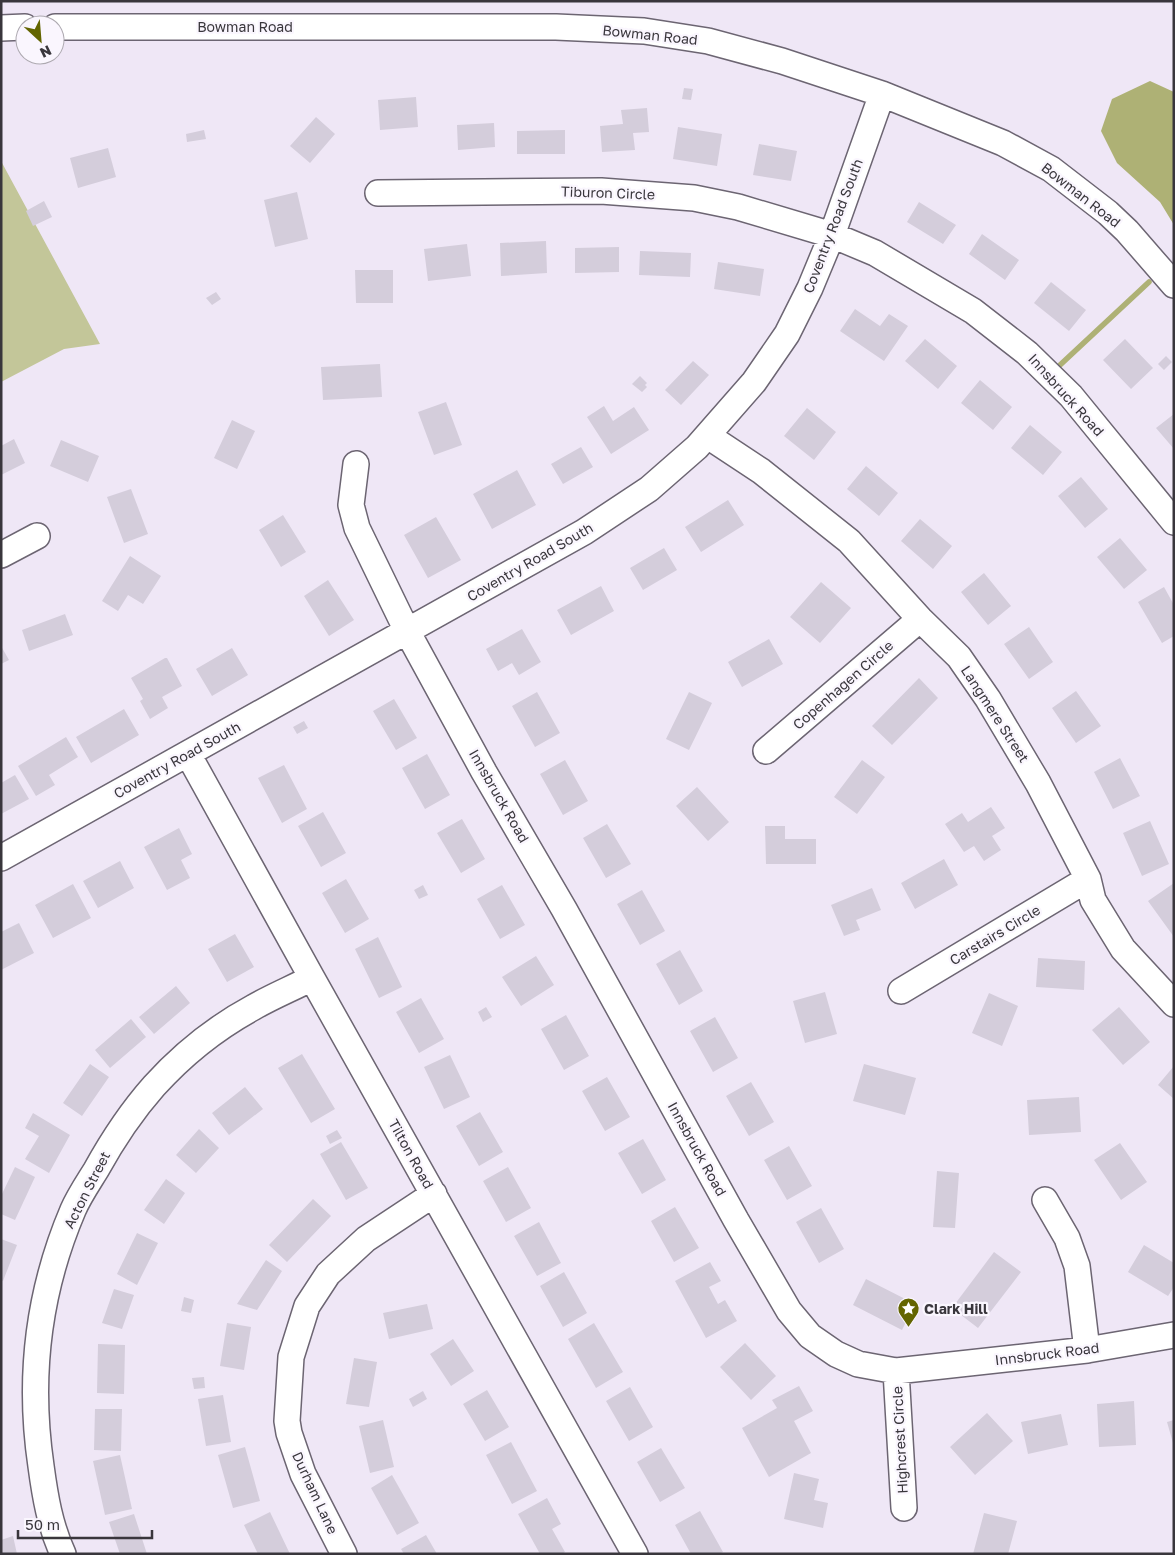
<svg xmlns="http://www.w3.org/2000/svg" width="1175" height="1555" viewBox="0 0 1175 1555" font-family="'Golos Text',sans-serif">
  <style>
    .green { fill: #c3c699 }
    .water { fill: #aeb175 }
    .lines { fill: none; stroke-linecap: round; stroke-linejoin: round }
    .stream { stroke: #aeb175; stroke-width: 5.5 }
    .building { fill: #d4cddb }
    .minor-casing { stroke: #6c6572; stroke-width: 28 }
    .minor { stroke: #fff; stroke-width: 25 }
    .labels { text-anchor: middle; stroke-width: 4.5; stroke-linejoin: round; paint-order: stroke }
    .street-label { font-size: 14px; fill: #39363c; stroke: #faf6fe }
    .poi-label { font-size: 14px; font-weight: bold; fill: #39363c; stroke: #faf6fe; text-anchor: start }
  </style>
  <rect width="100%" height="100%" fill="#efe7f6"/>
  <path class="green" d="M1,161l99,183 -36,5 -63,33z"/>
  <path class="water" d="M1150,81l24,11v133l-14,-23 -43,-39 -16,-32 11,-32z"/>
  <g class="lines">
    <path class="stream" d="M1060,365l89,-83"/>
  </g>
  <path class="building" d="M684,88l9,1 -2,11 -9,-1z
    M416,97l2,30 -38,3 -2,-30z
    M647,108l2,24 -16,1 2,17 -33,2 -2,-26 23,-2 -2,-14z
    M316,117l19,17 -25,29 -20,-17z
    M494,123l1,24 -37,3 -1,-25z
    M678,127l44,7 -5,32 -44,-7z
    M204,130l2,9 -19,3 -1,-8z
    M565,130v24h-48v-23z
    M759,144l38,7 -6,30 -38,-6z
    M108,148l8,29 -38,11 -8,-30z
    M297,192l11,47 -33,8 -11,-47z
    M44,201l8,16 -19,9 -7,-15z
    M919,202l37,23 -13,19 -36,-22z
    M982,234l37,26 -14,20 -36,-26z
    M546,241l1,32 -46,3 -1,-33z
    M467,244l4,32 -43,5 -4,-32z
    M619,247v25l-44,1v-25z
    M640,251l51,2 -1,24 -51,-2z
    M718,262l46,7 -4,27 -46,-7z
    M355,270h38v33h-37z
    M1051,282l35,28 -17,21 -35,-28z
    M216,292l5,7 -9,6 -6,-7z
    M855,309l25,17 9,-12 19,12 -24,35 -44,-30z
    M925,339l32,27 -19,23 -33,-28z
    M1125,339l28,29 -22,21 -28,-29z
    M1166,356l6,6 -8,8 -6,-6z
    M693,361l16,14 -28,30 -16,-15z
    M380,364l2,33 -59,3 -2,-33z
    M640,376l7,7 -2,2 2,2 -5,5 -10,-8z
    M980,380l32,27 -19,23 -32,-27z
    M446,402l16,43 -28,10 -16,-43z
    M604,406l9,15 21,-14 15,23 -38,24 -24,-37z
    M807,408l29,24 -22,28 -30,-24z
    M1174,414v35l-18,-21z
    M232,420l23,11 -18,38 -23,-11z
    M1030,425l32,27 -19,23 -32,-27z
    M14,439l11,24 -24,12v-29z
    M61,440l38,16 -11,26 -38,-16z
    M581,447l12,20 -30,17 -12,-20z
    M866,466l32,27 -19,23 -32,-27z
    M517,470l19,35 -44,24 -19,-35z
    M1081,477l27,32 -23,19 -27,-32z
    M131,489l17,45 -24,9 -17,-46z
    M728,500l16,25 -43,27 -16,-25z
    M283,515l23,37 -25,15 -22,-37z
    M436,517l25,43 -33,18 -24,-43z
    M920,519l32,27 -19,23 -32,-28z
    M1120,538l27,32 -23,19 -27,-32z
    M664,548l13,22 -34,20 -13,-22z
    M130,556l31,20 -18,28 -15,-9 -10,16 -16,-10z
    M984,573l27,33 -23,19 -27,-33z
    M328,580l26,40 -25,16 -25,-40z
    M821,582l30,26 -31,35 -30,-26z
    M601,586l13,25 -43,24 -14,-25z
    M1164,587l10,18v31l-12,7 -24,-41z
    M65,614l8,21 -44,16 -7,-21z
    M1029,627l24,35 -24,17 -25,-35z
    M522,629l19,33 -22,13 -7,-12 -14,8 -12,-22z
    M769,639l14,25 -41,23 -14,-25z
    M1,646l8,14 -8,4z
    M232,648l16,27 -36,21 -16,-27z
    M165,658h2l15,28 -20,11 6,11 -18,11 -10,-18 3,-2 -12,-21z
    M919,678l19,20 -46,47 -20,-19z
    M1076,691l25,35 -25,17 -24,-35z
    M537,692l23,41 -25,14 -23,-41z
    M689,692l23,11 -23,47 -23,-11z
    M394,699l23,39 -21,12 -23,-39z
    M124,709l15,26 -48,28 -15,-26z
    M304,721l4,7 -11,6 -4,-7z
    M66,737l12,20 -29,18 6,10 -19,11 -18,-30z
    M427,754l23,41 -25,14 -23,-41z
    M1120,758l20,38 -27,13 -19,-37z
    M565,760l23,41 -25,14 -23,-41z
    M862,760l23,17 -28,37 -23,-17z
    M284,765l23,44 -25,14 -24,-45z
    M15,775l14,24 -28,15v-31z
    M697,787l32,35 -21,19 -32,-35z
    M991,807l14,21 -13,8 9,14 -17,11 -10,-15 -10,6 -19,-28 17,-11 6,9z
    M323,812l23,41 -25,14 -23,-41z
    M462,819l23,40 -24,14 -24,-40z
    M1150,821l19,43 -27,12 -19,-43z
    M607,824l24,40 -25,14 -23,-40z
    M765,826h20v13h31v25h-50z
    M179,828l13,26 -11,6 9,18 -23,12 -23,-43z
    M944,859l14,26 -43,24 -14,-26z
    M120,861l14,27 -36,20 -15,-27z
    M346,879l23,40 -24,14 -23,-40z
    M1174,883v54l-26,-36z
    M73,884l18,34 -38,20 -18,-33z
    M423,885l5,10 -9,4 -5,-9z
    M502,885l23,40 -25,14 -23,-40z
    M872,888l9,22 -25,10 4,10 -16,6 -13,-31z
    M642,890l23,41 -25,14 -23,-41z
    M19,923l15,30 -33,17v-38z
    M235,934l19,33 -27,15 -19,-33z
    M378,937l24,50 -23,11 -24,-49z
    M680,950l23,41 -24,14 -23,-41z
    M536,956l18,29 -33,21 -19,-29z
    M1038,958l47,3 -1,29 -48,-3z
    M176,986l14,17 -36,31 -15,-17z
    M825,992l12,42 -32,9 -12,-42z
    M989,993l29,13 -16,40 -30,-13z
    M421,998l23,41 -25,14 -23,-41z
    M486,1007l6,10 -9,5 -5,-10z
    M1119,1007l31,35 -27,23 -31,-35z
    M566,1015l23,41 -25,14 -23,-41z
    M715,1017l23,41 -25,14 -23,-41z
    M131,1019l15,18 -36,31 -15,-18z
    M302,1054l33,55 -24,14 -33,-55z
    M450,1055l20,42 -26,12 -20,-42z
    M90,1064l19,13 -27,39 -19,-13z
    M864,1064l52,14 -11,37 -52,-14z
    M1174,1066v33l-16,-14z
    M607,1077l23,40 -25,14 -23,-40z
    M751,1082l23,40 -25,14 -23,-40z
    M245,1087l18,22 -34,26 -17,-22z
    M1079,1097l2,35 -52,3 -2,-35z
    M480,1112l23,40 -24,14 -23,-40z
    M33,1113l37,22 -21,38 -24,-14 14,-23 -14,-8z
    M199,1129l20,19 -23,25 -20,-18z
    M337,1130l5,8 -12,6 -4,-8z
    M643,1139l23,41 -24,14 -24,-41z
    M341,1142l27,46 -22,12 -26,-46z
    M1120,1143l27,39 -26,18 -27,-40z
    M789,1146l23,40 -25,14 -23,-40z
    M15,1167l20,10 -20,43 -14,-6v-18z
    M508,1167l23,41 -25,14 -23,-41z
    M937,1171l22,2 -4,55 -22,-1z
    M166,1179l19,14 -21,31 -20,-14z
    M313,1199l18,17 -44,46 -18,-17z
    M675,1207l24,41 -25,14 -23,-41z
    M821,1208l23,41 -25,14 -23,-41z
    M539,1222l22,41 -24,13 -23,-40z
    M137,1233l21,10 -21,42 -20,-11z
    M1,1239l16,6 -14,36 -2,-1z
    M1144,1245l30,18v24l-6,9 -40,-24z
    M994,1252l27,20 -43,56 -26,-20z
    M266,1260l16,11 -25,39 -20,-6z
    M710,1262l11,19 -12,6 9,17 7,-4 12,21 -31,17 -31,-57z
    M564,1272l23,41 -24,14 -23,-41z
    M866,1279l49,25 -13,26 -49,-25z
    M114,1289l20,6 -12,34 -20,-6z
    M184,1297l10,3 -3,13 -10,-2z
    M427,1304l6,25 -44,10 -6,-26z
    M227,1323l24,4 -7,43 -24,-4z
    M594,1323l29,49 -27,16 -28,-49z
    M453,1339l21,32 -23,15 -21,-32z
    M745,1343l31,33 -25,24 -31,-33z
    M98,1344l27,1 -1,49 -27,-1z
    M354,1358l23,4 -8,45 -23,-3z
    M204,1377l1,11 -11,1 -2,-11z
    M799,1386l14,25 -19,10 17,32 -42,24 -27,-49 35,-20 -5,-8z
    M630,1387l23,40 -24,14 -23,-40z
    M487,1390l22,37 -24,14 -22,-37z
    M423,1391l4,8 -14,8 -4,-8z
    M223,1395l8,47 -25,4 -8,-47z
    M1134,1401l2,44 -37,2 -2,-43z
    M95,1409h27l-1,42 -27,-1z
    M987,1413l26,28 -38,34 -25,-28z
    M1061,1414l7,31 -40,9 -7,-32z
    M383,1420l11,47 -24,6 -11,-47z
    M1174,1420v23h-1l-6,-21z
    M511,1442l26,49 -25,13 -26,-49z
    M245,1447l15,54 -27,7 -15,-53z
    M661,1448l24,40 -25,14 -23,-40z
    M120,1455l12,54 -27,6 -12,-54z
    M794,1473l25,6 -5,21 14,3 -5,25 -39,-9z
    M392,1475l27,48 -22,12 -26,-47z
    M547,1498l14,26 -9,5 13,23 -3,2h-22l-22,-40z
    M700,1511l23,41 -4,2h-28l-16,-29z
    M270,1512l20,42h-32l-14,-29z
    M984,1513l33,8 -9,33h-35z
    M134,1514l13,40h-27l-11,-32z
    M426,1535l11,19h-33l-3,-5z
    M13,1536l4,18h-16v-14z"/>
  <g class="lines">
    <defs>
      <path id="minor" d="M55,27h501l88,4 64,10 74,20 100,33 121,49 48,26 57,44 19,18 47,54
        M1,28l24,-1
        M378,193l223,-2 93,7 44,9 94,28 43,18 98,58 54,42 44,43 103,126
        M708,436l53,35 88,70 71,78 39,38 29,42 50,84 50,96 5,21 30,49 51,55
        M356,464l-5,41 6,23 50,103 77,141 80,137 172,311 53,91 21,25 26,18 22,10 38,7 191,-21 87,-15
        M1,555l36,-19
        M766,751l154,-132
        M188,754l124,224 323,576
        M1,858l583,-326 65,-43 48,-42 57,-65 33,-48 23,-46 22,-53 50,-141
        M901,991l187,-112
        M1045,1200l22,38 10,28 10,84
        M896,1371l8,137
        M63,1554c-13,-28 -18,-58 -22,-88 -13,-88 -3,-174 32,-256 6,-14 15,-27 23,-40 16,-29 35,-58 58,-84 28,-31 63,-59 100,-79 19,-11 39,-19 58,-29
        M344,1554l-41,-80 -14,-41 -2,-12 4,-64 16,-51 21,-32 38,-35 68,-45"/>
    </defs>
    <use href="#minor" class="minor-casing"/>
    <use href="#minor" class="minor"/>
  </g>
  <defs>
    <symbol id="sight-pin" viewBox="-11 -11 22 30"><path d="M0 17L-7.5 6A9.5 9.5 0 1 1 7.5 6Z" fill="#636500" stroke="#faf6fe"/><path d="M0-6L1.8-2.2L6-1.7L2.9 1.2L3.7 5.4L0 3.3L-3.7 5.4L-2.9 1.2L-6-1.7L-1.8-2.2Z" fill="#fff"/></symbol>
  </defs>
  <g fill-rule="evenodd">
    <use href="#sight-pin" x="896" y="1296" width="25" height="34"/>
  </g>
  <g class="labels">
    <g class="street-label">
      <text x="245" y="32">Bowman Road</text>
      <text transform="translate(650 35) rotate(6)" y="5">Bowman Road</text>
      <text transform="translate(608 193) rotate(2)" y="5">Tiburon Circle</text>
      <text transform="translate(1081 195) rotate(38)" y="5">Bowman Road</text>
      <text transform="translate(833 226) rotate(-69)" y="5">Coventry Road South</text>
      <text transform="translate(1066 395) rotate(48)" y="5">Innsbruck Road</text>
      <text transform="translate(530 562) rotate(-30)" y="5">Coventry Road South</text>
      <text transform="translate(843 685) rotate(-41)" y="5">Copenhagen Circle</text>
      <text transform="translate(995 714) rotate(57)" y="5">Langmere Street</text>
      <text transform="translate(177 760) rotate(-29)" y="5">Coventry Road South</text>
      <text transform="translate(499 796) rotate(60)" y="5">Innsbruck Road</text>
      <text transform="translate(995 935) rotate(-31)" y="5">Carstairs Circle</text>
      <text transform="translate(697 1149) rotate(61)" y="5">Innsbruck Road</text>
      <text transform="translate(411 1154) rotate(61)" y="5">Tilton Road</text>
      <text transform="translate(87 1190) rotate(-63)" y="5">Acton Street</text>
      <text transform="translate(1047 1354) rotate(-7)" y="5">Innsbruck Road</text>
      <text transform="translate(900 1440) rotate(-93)" y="5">Highcrest Circle</text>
      <text transform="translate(315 1493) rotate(65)" y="5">Durham Lane</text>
    </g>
    <g class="poi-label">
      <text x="924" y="1314">Clark Hill</text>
    </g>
  </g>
  <rect width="1175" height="1555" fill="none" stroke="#39363c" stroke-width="5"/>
  <g transform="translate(40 40) rotate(154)"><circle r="24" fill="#faf6fe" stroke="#ada9b0"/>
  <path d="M0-4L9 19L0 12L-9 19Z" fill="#636500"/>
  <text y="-8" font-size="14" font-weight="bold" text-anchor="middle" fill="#39363c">N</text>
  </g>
  <path d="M18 1530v8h134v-8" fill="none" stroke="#39363c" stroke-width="2.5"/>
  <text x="25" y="1530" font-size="15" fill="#39363c" stroke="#faf6fe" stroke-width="4" paint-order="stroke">50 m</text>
</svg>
